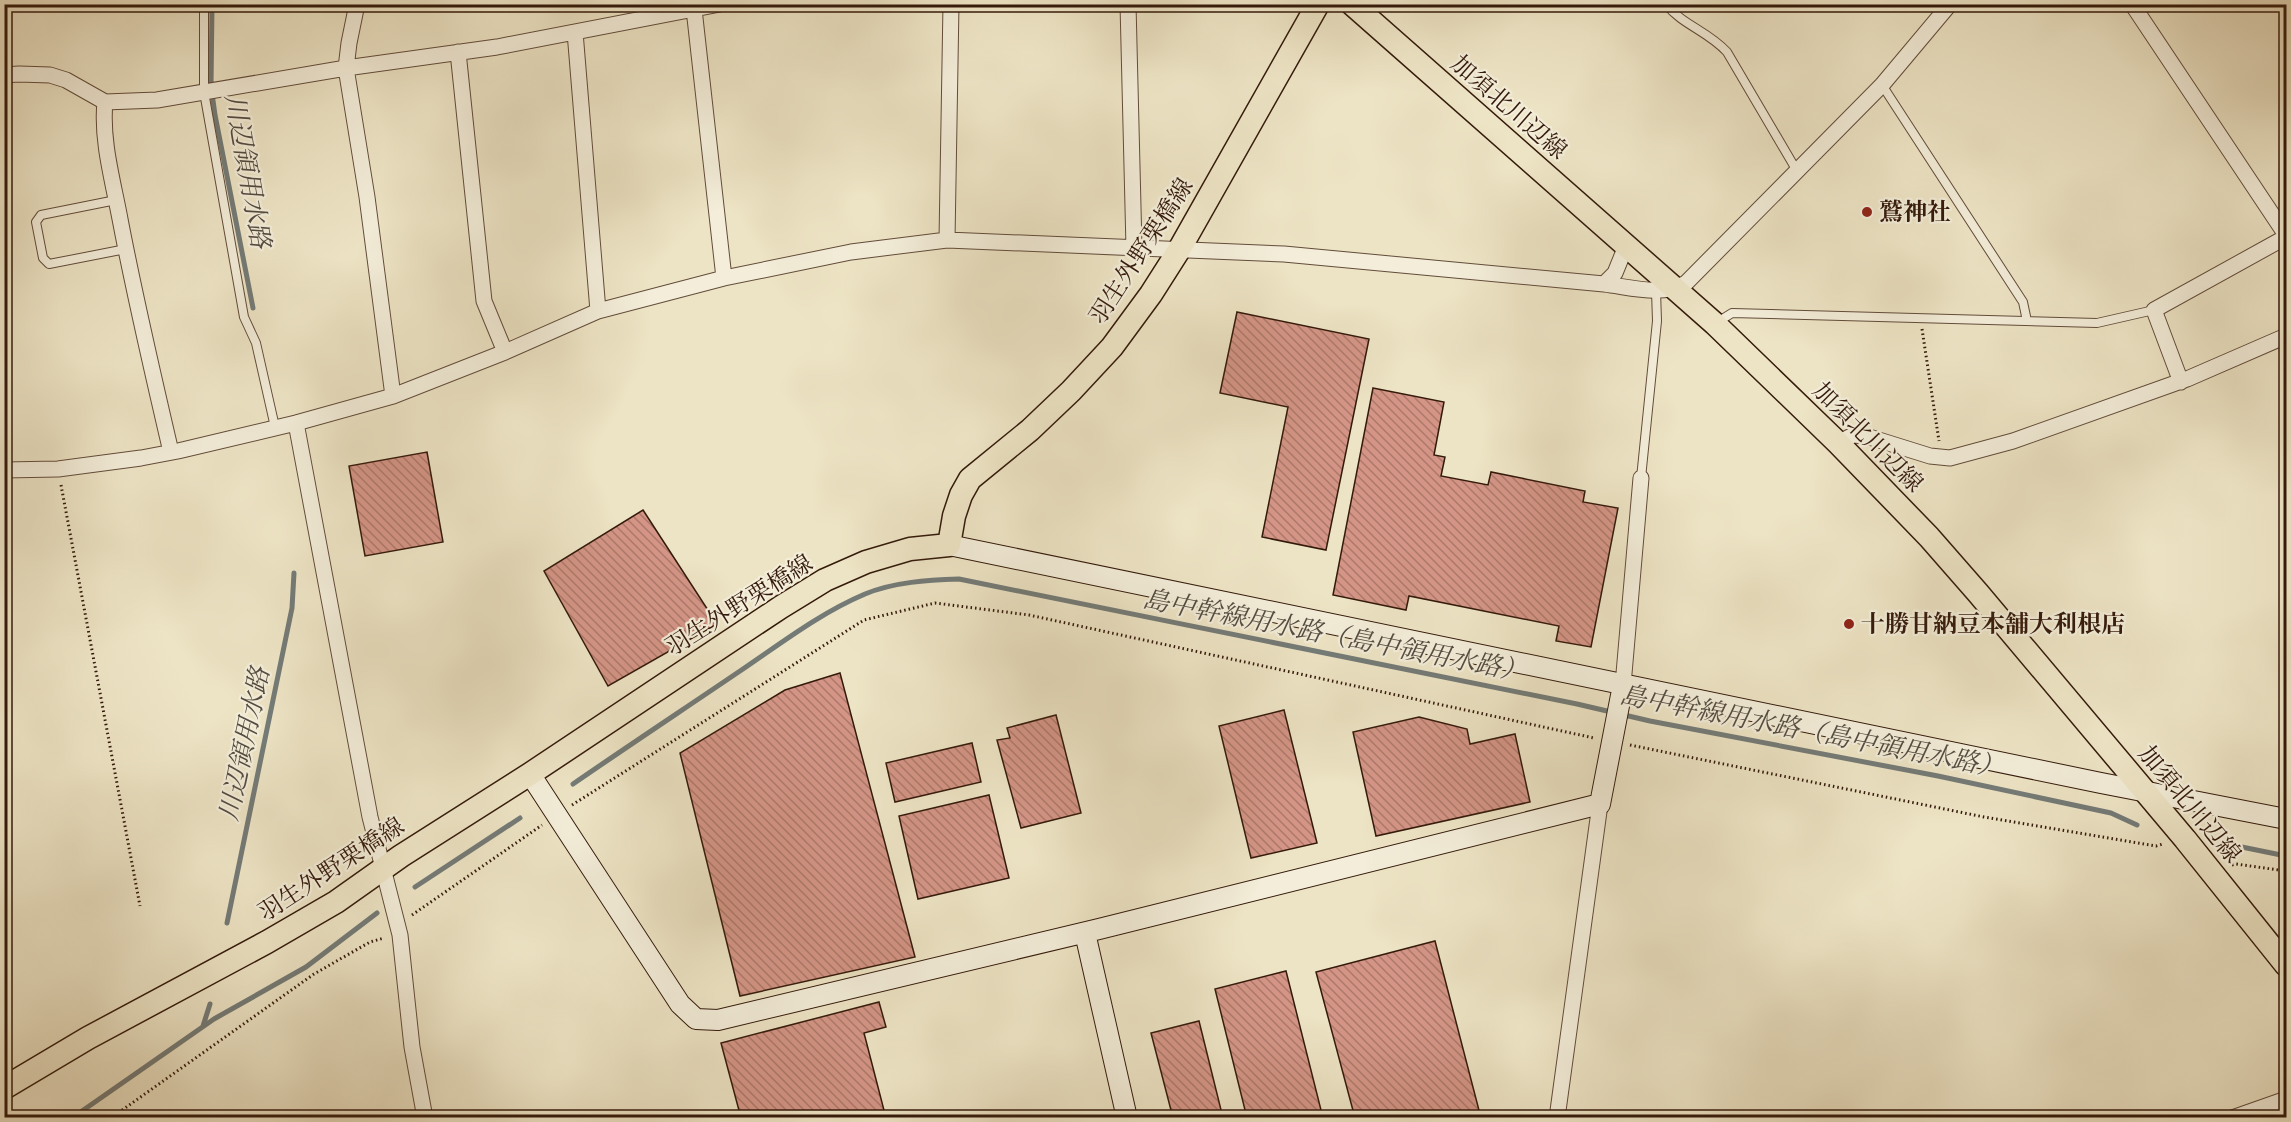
<svg xmlns="http://www.w3.org/2000/svg" width="2291" height="1122" viewBox="0 0 2291 1122" font-family="'Gentium Book Plus','Noto Serif JP',serif">
  <style>
    .lines { fill: none; stroke-linecap: round; stroke-linejoin: round }
    .stream { stroke: #747b77; stroke-width: 5 }
    .building { fill: url(#building-back-hatch); stroke: #341a0b; stroke-width: 1.5 }
    .lane-casing { stroke: #624c3a; stroke-width: 10 }
    .street-casing { stroke: #624c3a; stroke-width: 17 }
    .secondary-casing { stroke: #341a0b; stroke-width: 22 }
    .primary-casing { stroke: #341a0b; stroke-width: 25 }
    .path { stroke: #341a0b; stroke-width: 3; stroke-dasharray: 1.5 3; stroke-linecap: butt }
    .lane { stroke: #f3edd9; stroke-width: 8 }
    .street { stroke: #f3edd9; stroke-width: 15 }
    .secondary { stroke: #f3edd9; stroke-width: 20 }
    .primary { stroke: #ede4c5; stroke-width: 22 }
    .poi-dot { fill: #8f2418; stroke: #f3edd9; stroke-width: 2 }
    .labels { text-anchor: middle; stroke-width: 4.5; stroke-linejoin: round; paint-order: stroke }
    .street-label { font-size: 24px; fill: #341a0b; stroke: #f3edd9 }
    .poi-label { font-size: 24px; font-weight: bold; fill: #341a0b; stroke: #f3edd9; text-anchor: start }
    .water-label { font-size: 26px; font-style: italic; fill: #544b41; stroke: #f3edd9 }
  </style>
  <defs>
    <pattern id="building-back-hatch" width="6" height="6" patternUnits="userSpaceOnUse" patternTransform="scale(1.5)"><rect width="6" height="6" fill="#d49586"/><path d="M-1 5l2 2M0 0l6 6M5-1l2 2" fill="none" stroke="#ad796c"/></pattern>
  </defs>
  <rect width="100%" height="100%" fill="#ede4c5"/>
  <filter id="stains"><feTurbulence type="fractalNoise" baseFrequency=".00333" numOctaves="4"/><feColorMatrix values="0 0 0 0 .2 0 0 0 0 .09 0 0 0 0 .02 0 0 0 .5 -.17"/></filter>
  <radialGradient id="worn" r=".72"><stop offset=".6" stop-color="#630" stop-opacity="0"/><stop offset="1" stop-color="#630" stop-opacity=".3"/></radialGradient>
  <g class="lines">
    <path class="stream" d="M212,4l-1,82 4,29 38,193
      M573,784c55,-38 111,-75 167,-113 40,-27 80,-58 125,-77 29,-12 63,-14 94,-15l618,125 73,17 288,55 173,37 26,12
      M2232,845l54,11
      M415,887l105,-69
      M227,923l65,-315 2,-35
      M203,1026l7,-22
      M72,1118l142,-99 92,-52 71,-54"/>
  </g>
  <path class="building" d="M1237,312l132,27 -43,211 -64,-13 26,-130 -68,-14z
    M1373,388l71,14 -10,53 11,2 -4,19 47,9 3,-13 94,19 -2,11 35,6 -27,139 -35,-6 3,-15 -150,-30 -3,14 -73,-15z
    M427,452l16,90 -78,14 -16,-90z
    M643,510l74,114 -109,62 -64,-115z
    M840,673l75,284 -175,39 -60,-243 105,-63z
    M1284,710l33,133 -66,15 -32,-132z
    M1056,715l25,98 -60,15 -24,-88 13,-2 -3,-10z
    M1419,717l48,12 3,15 45,-10 15,68 -154,34 -23,-104z
    M972,743l9,39 -86,20 -9,-39z
    M989,795l20,83 -91,21 -19,-83z
    M1435,941l46,177h-126l-39,-146z
    M1286,971l37,147h-76l-32,-129z
    M879,1002l7,25 -22,6 22,85h-145l-20,-75z
    M1199,1021l24,97h-50l-22,-85z"/>
  <g class="lines">
    <defs>
      <path id="lane" d="M204,4v88l40,225 12,26 19,84
        M653,4l1,13
        M1666,4c16,21 42,27 61,48l70,119
        M1882,85l141,217 4,19
        M116,200l-75,15 -5,7 7,36 6,6 77,-15
        M1716,323l16,-10 365,10 57,-13
        M1641,478l16,-157 -1,-30"/>
      <path id="street" d="M357,4l-8,39 -3,25 21,129 26,199
        M1128,4l6,244
        M2132,4l154,231
        M694,9l30,269
        M575,32l23,279
        M458,52l26,249 21,51
        M4,75l15,-1 31,1 16,5 39,22 52,-2 189,-32 151,-21 223,-43
        M105,102c-4,38 8,79 15,117 15,79 33,156 51,233
        M947,240l4,-236
        M1604,284l11,-11 11,-27
        M2181,382l-27,-72 132,-73
        M296,423l74,394 30,118 12,112 13,71
        M1838,443l15,-8 13,1 64,20 20,2 63,-17 174,-62 99,-43
        M4,470l54,-1 83,-11 37,-7 118,-28 97,-27 112,-44 93,-41 126,-33 127,-26 96,-12 337,14 320,30c26,3 58,13 82,-1l196,-198 68,-81
        M1623,685l18,-207
        M1557,1118l43,-314
        M2232,1118l54,-19"/>
      <path id="secondary" d="M949,545l1152,238 185,36
        M530,774l150,230 16,15 22,1 381,-91 501,-125 23,-119
        M1085,933l42,185"/>
      <path id="primary" d="M1352,4l363,320 123,119 91,94 49,56 207,246 101,126
        M4,1088l84,-50 179,-96 69,-40 65,-46 129,-82 251,-167 44,-27 41,-18 44,-13 39,-4 5,-29 7,-21 9,-16 60,-49 41,-39 41,-44 39,-53 28,-44 139,-246"/>
    </defs>
    <use href="#lane" class="lane-casing"/>
    <use href="#street" class="street-casing"/>
    <use href="#secondary" class="secondary-casing"/>
    <use href="#primary" class="primary-casing"/>
    <path class="path" d="M1922,329l17,112
      M61,485l79,421
      M1630,745l354,72 172,29 7,-2
      M572,805l292,-185 71,-17 94,12 565,123
      M2232,865l4,-1 50,7
      M412,915l130,-90
      M111,1118l203,-144 56,-32 14,-4"/>
    <use href="#lane" class="lane"/>
    <use href="#street" class="street"/>
    <use href="#secondary" class="secondary"/>
    <use href="#primary" class="primary"/>
  </g>
  <g class="poi-dot">
    <circle cx="1867" cy="212" r="6"/>
    <circle cx="1849" cy="624" r="6"/>
  </g>
  <g class="labels">
    <g class="street-label">
      <text transform="translate(1509 107) rotate(41)" y="8">加須北川辺線</text>
      <text transform="translate(1141 251) rotate(-57)" y="8">羽生外野栗橋線</text>
      <text transform="translate(1868 437) rotate(45)" y="8">加須北川辺線</text>
      <text transform="translate(739 605) rotate(-32)" y="8">羽生外野栗橋線</text>
      <text transform="translate(2190 804) rotate(50)" y="8">加須北川辺線</text>
      <text transform="translate(331 869) rotate(-33)" y="8">羽生外野栗橋線</text>
    </g>
    <g class="poi-label">
      <text x="1879" y="220">鷲神社</text>
      <text x="1861" y="632">十勝甘納豆本舗大利根店</text>
    </g>
    <g class="water-label">
      <text transform="translate(248 171) rotate(80)" y="9">川辺領用水路</text>
      <text transform="translate(1335 635) rotate(11)" y="9">島中幹線用水路（島中領用水路）</text>
      <text transform="translate(1812 731) rotate(11)" y="9">島中幹線用水路（島中領用水路）</text>
      <text transform="translate(244 744) rotate(-78)" y="9">川辺領用水路</text>
    </g>
  </g>
  <rect width="2291" height="1122" fill="none" stroke="#ede4c5" stroke-width="24"/>
  <rect x="6" y="6" width="2279" height="1110" fill="none" stroke="#341a0b" stroke-width="3"/>
  <rect x="12" y="12" width="2267" height="1098" fill="none" stroke="#341a0b" stroke-width="1.5"/>
  <rect width="100%" height="100%" filter="url(#stains)"/>
  <rect width="100%" height="100%" fill="url(#worn)"/>
</svg>
